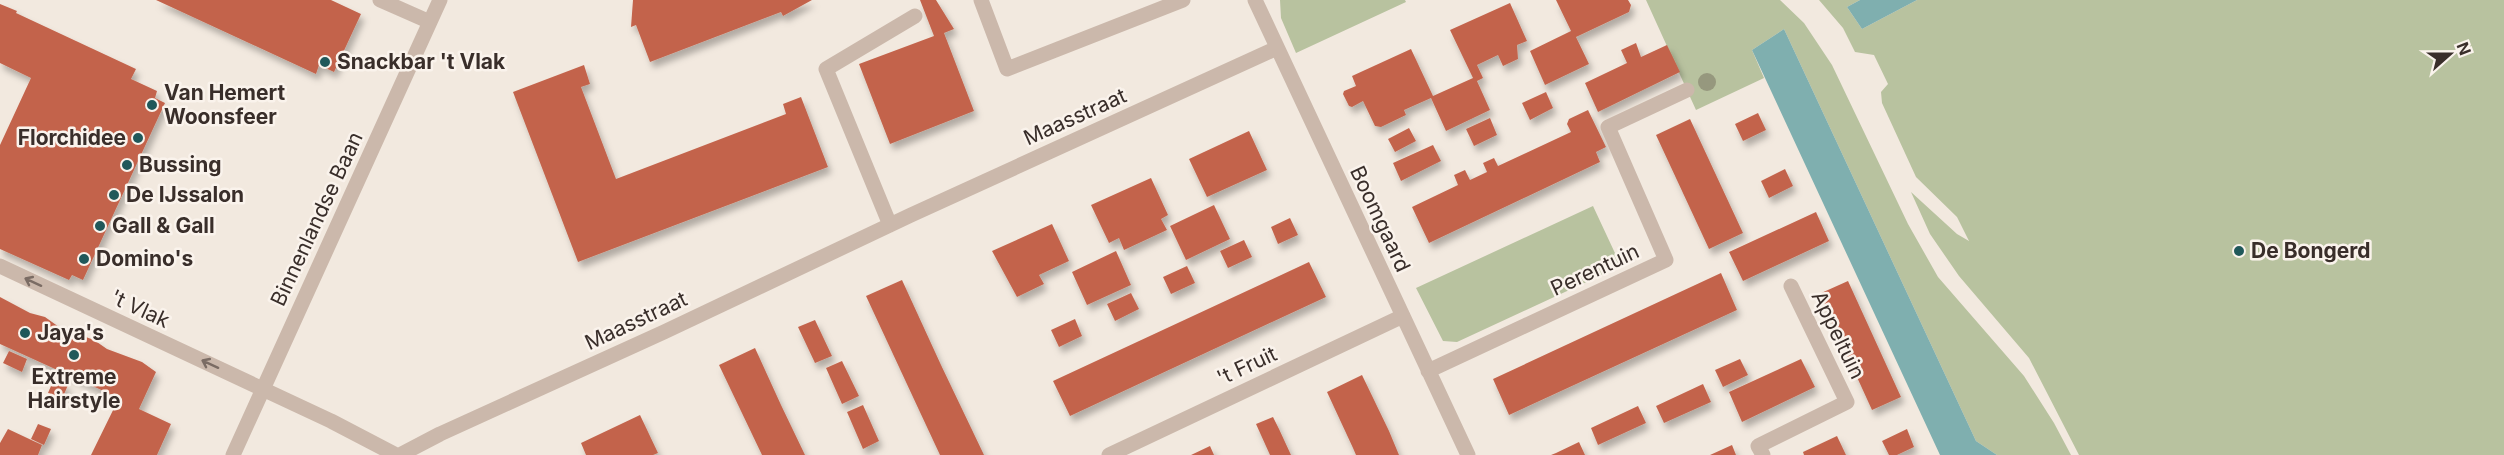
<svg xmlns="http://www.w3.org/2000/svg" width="2504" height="455" viewBox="0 0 2504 455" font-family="Inter,sans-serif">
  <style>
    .green { fill: #b8c29f }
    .water { fill: #7fafaf }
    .building { fill: #c3644c; filter: url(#shadow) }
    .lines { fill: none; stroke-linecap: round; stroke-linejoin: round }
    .minor { stroke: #cbb8ab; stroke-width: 15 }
    .tree { fill: #96987e }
    .oneway { stroke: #7b6c64 }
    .poi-dot { fill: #20585a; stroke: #faf3ec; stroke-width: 2 }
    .labels { text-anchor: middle; stroke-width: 5; stroke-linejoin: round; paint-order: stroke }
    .poi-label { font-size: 21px; font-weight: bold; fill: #392e2a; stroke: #faf3ec; text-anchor: start }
    .street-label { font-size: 21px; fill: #392e2a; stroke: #faf3ec }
  </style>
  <defs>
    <filter id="shadow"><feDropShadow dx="3.5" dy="6" stdDeviation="3" flood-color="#0004"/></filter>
  </defs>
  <rect width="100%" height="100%" fill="#f2e9df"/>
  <path class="green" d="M1280,0h125l1,2 -110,51 -15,-35z
    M1646,0h134l24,23 28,42 76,159 30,53 86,99 30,47 17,32h-74l-21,-14 -192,-412 -32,21 12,28 -68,32z
    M1819,0h41l-13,7 15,22 55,-29h587v455h-425l-50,-97 -70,-82 -29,-42 -19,-42 46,42 12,7 -12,-24 -41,-40 -34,-74 -1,-11 7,-8 -14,-29 -19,-3 -12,-24z
    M1593,206l28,60 -164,76 -14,-1 -27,-53z"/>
  <path class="water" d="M1860,0h57l-55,29 -15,-22z
    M1784,29l192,412 21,14h-57l-188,-405z"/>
  <path class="building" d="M156,0h175l30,14 -27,58 -15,-7 -3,9z
    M633,0h179l-29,16 -2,-4 -131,50 -14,-37 -5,2z
    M920,0h16l18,29 -10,4 30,78 -84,33 -31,-80 75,-28z
    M1556,0h72l3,5 -2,7 -53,25 13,27 -44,21 -15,-34 41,-20z
    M1510,3l17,38 -10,4 1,14 -15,7 -5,-11 -21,10 6,13 -6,3 13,29 -44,21 -15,-33 -27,12 2,5 -25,12 -6,-1 -12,-25 -11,6 -3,-1 -6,-12 1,-3 12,-5 -4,-10 59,-27 22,47 40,-18 -23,-48z
    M0,4l17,7 -1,2 120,56 -5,10 26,12 -2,7 10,5 -82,177 -11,-5 -3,5 -69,-31v-104l31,-67 -31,-15z
    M1636,43l5,14 26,-12 13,27 -82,40 -13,-29 42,-20 -6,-13z
    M584,65l6,19 -9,3 35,92 170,-65 -3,-10 18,-7 27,70 -250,95 -65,-170z
    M1546,92l7,16 -23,12 -8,-17z
    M1588,110l18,37 -10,5 4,10 -171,81 -17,-36 46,-22 -4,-10 11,-5 5,10 17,-8 -4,-9 11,-5 4,8 73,-34 -4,-8 2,-5z
    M1758,113l8,17 -23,11 -8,-17z
    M1490,118l7,17 -23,11 -8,-17z
    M1690,119l53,114 -34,16 -53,-114z
    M1409,128l7,13 -21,11 -7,-13z
    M1249,131l18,39 -60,27 -18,-38z
    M1433,145l8,16 -40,20 -8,-18z
    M1785,169l8,17 -24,12 -8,-17z
    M1151,178l17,37 -7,4 6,11 -43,20 -5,-12 -10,5 -18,-38z
    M1214,205l16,34 -44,21 -16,-34z
    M1816,212l13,29 -86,40 -14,-29z
    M1290,218l8,17 -20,9 -7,-17z
    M1052,224l17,37 -30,14 5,9 -27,13 -25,-46z
    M1244,240l8,17 -24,11 -8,-17z
    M1116,251l15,34 -44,20 -15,-33z
    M1309,262l17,35 -256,119 -17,-35z
    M1187,266l8,17 -24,11 -8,-17z
    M1721,273l16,37 -228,105 -16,-36z
    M902,280l39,85 43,90h-44l-21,-45 -53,-114z
    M1848,281l53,116 -29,13 -53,-116z
    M1131,293l8,16 -24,12 -8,-17z
    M0,297l30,16 15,4 14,10 35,13 13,9 35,13 14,10 -17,37 32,15 -14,31h-66l28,-57 -119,-54z
    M1075,319l7,17 -23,11 -8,-17z
    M815,320l17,36 -17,7 -17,-36z
    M755,348l26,57 24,50h-43l-43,-90z
    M9,351l18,8 -5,13 -19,-9z
    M1740,359l8,16 -25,12 -8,-17z
    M1801,359l14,28 -73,35 -13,-30z
    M842,361l17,35 -17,8 -16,-36z
    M1362,375l27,56 10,24h-43l-3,-7 -26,-56z
    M54,379l14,6 -6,14 -14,-6z
    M1703,384l8,18 -47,21 -8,-17z
    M863,405l16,36 -16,8 -16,-37z
    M1638,406l8,17 -48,22 -7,-17z
    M640,415l18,38 -5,2h-67l-5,-12z
    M1273,417l6,12 12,26h-21l-14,-31z
    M38,424l13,5 -7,16 -13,-6z
    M8,429l34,16 -4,10h-38v-12z
    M1907,429l7,18 -17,8h-8l-7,-14z
    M1837,436l9,19h-42l-1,-3z
    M1579,442l6,13h-34l5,-2z
    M1732,445l4,10h-26z
    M1210,446l4,9h-23z"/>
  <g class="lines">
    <path class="minor" d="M380,0l50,22
      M981,0l26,69 176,-69
      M1255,0l213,455
      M890,225l-64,-156 89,-53
      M0,266l331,155 65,34
      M1428,371l238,-111 -58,-133 79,-37
      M233,455l207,-455
      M400,455l40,-21 224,-102 247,-117 366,-167
      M1109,455l294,-139
      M1763,455l-5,-9 89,-44 -56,-116"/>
  </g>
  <circle class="tree" cx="1707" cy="82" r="9"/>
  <defs><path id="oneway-shaft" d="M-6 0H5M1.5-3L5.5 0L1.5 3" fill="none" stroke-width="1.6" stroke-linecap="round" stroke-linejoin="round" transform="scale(1.5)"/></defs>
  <g class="oneway">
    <use href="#oneway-shaft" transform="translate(33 282) rotate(-155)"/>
    <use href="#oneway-shaft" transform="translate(210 364) rotate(-155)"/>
  </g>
  <g class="poi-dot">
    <circle cx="325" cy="62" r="6"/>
    <circle cx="152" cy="105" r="6"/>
    <circle cx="138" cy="138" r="6"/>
    <circle cx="127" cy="165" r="6"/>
    <circle cx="114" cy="195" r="6"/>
    <circle cx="100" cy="226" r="6"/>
    <circle cx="2239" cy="251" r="6"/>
    <circle cx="84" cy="259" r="6"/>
    <circle cx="25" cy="333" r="6"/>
    <circle cx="74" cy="355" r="6"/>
  </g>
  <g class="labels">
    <g class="poi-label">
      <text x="337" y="69">Snackbar 't Vlak</text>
      <text x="164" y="100">Van Hemert<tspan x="164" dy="24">Woonsfeer</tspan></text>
      <text x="126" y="145" text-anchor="end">Florchidee</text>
      <text x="139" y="172">Bussing</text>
      <text x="126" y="202">De IJssalon</text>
      <text x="112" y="233">Gall &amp; Gall</text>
      <text x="2251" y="258">De Bongerd</text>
      <text x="96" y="266">Domino's</text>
      <text x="37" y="340">Jaya's</text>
      <text x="74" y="384" text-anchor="middle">Extreme<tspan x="74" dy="24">Hairstyle</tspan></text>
    </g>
    <g class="street-label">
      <text transform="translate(1075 117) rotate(-24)" y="7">Maasstraat</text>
      <text transform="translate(317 219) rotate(-65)" y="7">Binnenlandse Baan</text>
      <text transform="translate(1380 219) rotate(65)" y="7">Boomgaard</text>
      <text transform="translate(1595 270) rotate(-25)" y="7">Perentuin</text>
      <text transform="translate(140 309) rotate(25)" y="7">'t Vlak</text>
      <text transform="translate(636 321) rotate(-25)" y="7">Maasstraat</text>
      <text transform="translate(1838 335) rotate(64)" y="7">Appeltuin</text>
      <text transform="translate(1247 366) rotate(-25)" y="7">'t Fruit</text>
    </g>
  </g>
  <g transform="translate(2450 54) rotate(69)" stroke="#faf3ec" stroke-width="4.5" paint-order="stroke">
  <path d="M0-4.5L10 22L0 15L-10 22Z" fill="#392e2a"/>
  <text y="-9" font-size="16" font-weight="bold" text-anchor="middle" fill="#392e2a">N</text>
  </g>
</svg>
